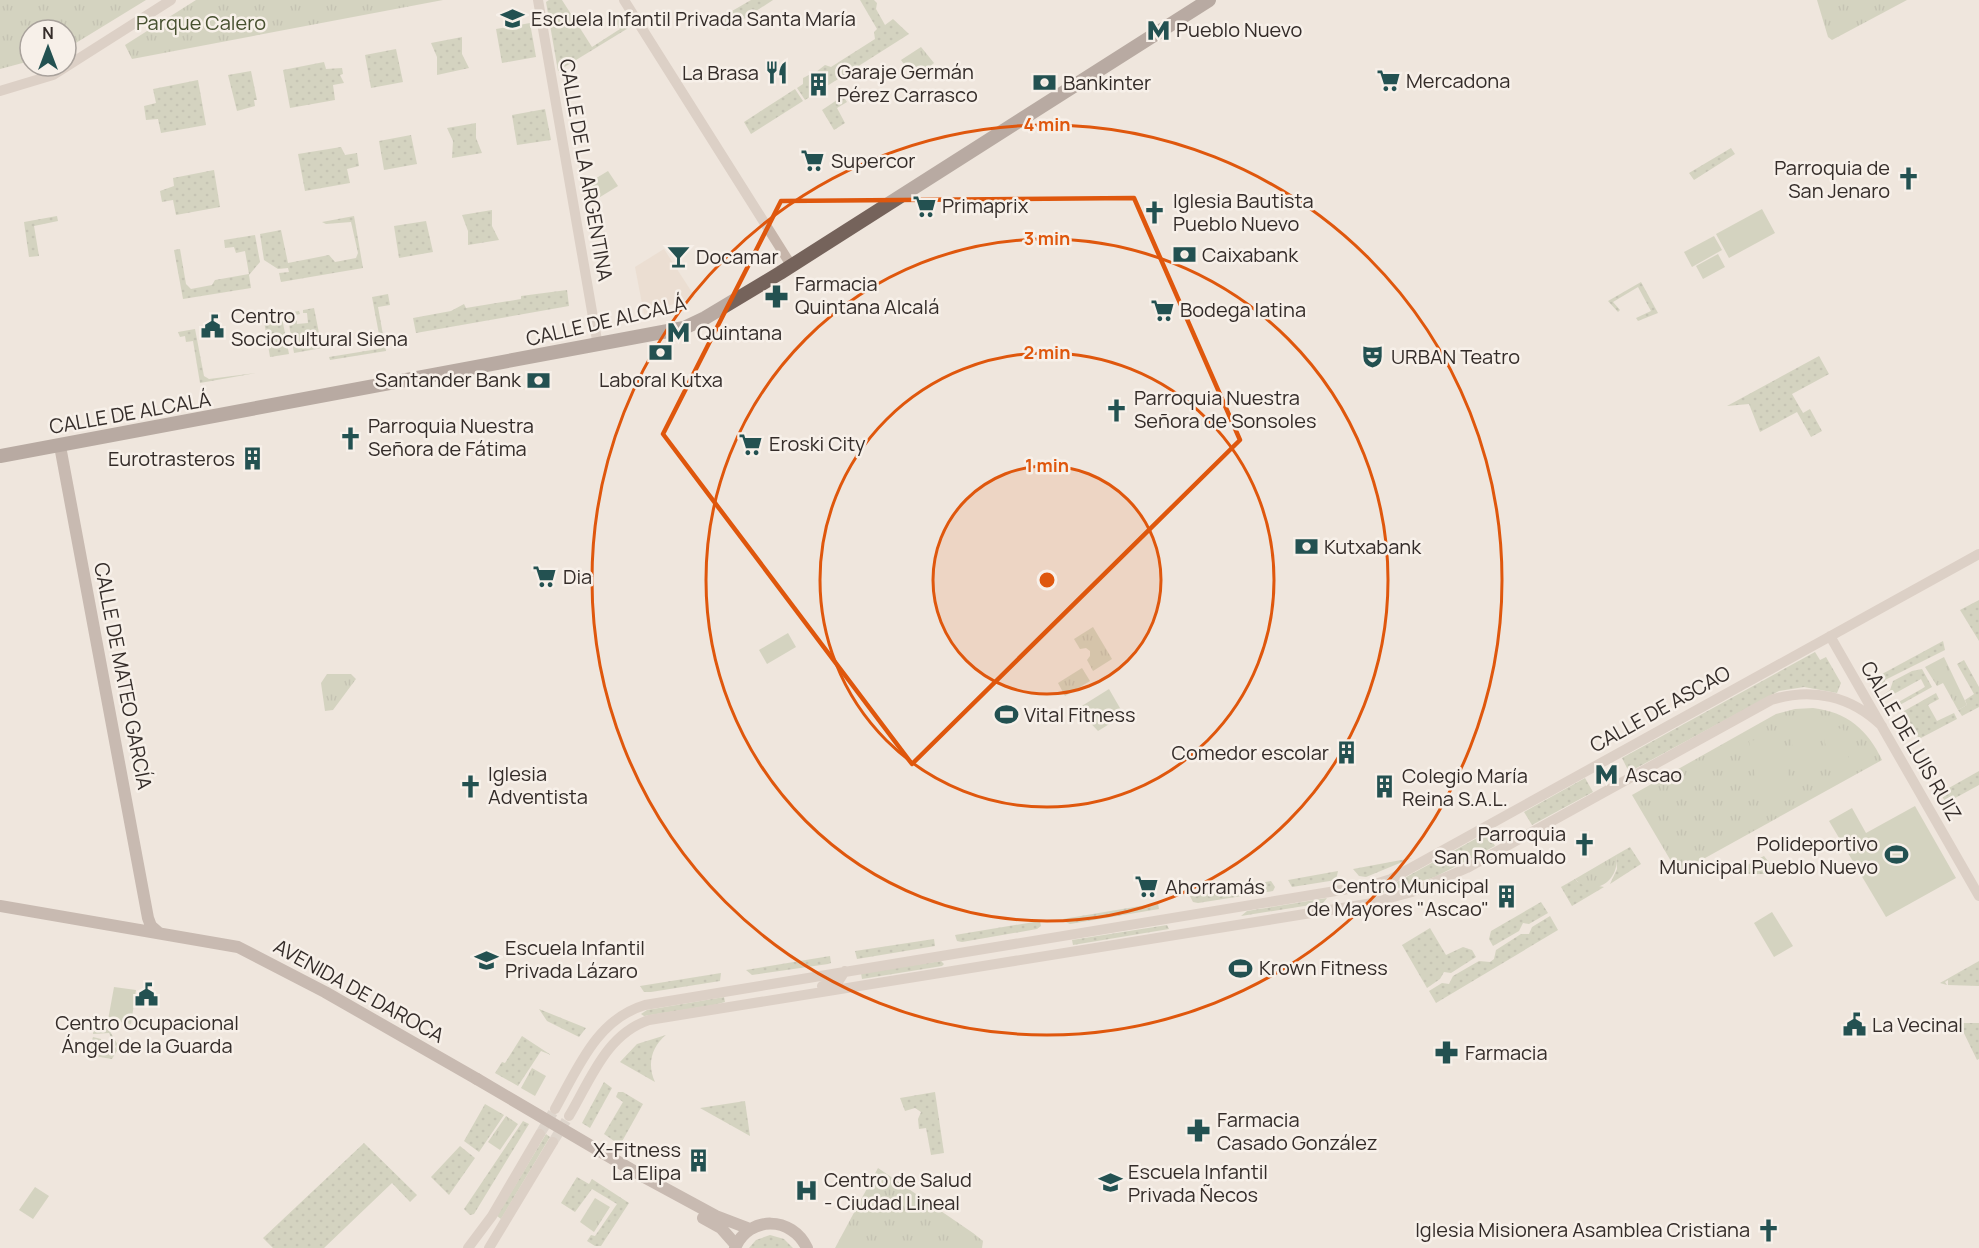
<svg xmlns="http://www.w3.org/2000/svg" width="1979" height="1248" viewBox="0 0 1979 1248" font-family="Manrope,sans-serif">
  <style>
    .grass { fill: url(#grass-dots) }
    .park { fill: url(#park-tufts) }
    .pitch { fill: #b4bd9e }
    .plaza { fill: #e6d6c5 }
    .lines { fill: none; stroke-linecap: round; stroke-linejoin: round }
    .tertiary-tunnel { stroke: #cac1b9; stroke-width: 10; stroke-dasharray: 10 5; stroke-linecap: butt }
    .tertiary { stroke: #c6b5aa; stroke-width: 10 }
    .secondary { stroke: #99857c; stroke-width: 12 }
    .primary { stroke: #75635b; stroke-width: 14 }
    .secondary-bridge { stroke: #99857c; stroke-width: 12 }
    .marked { fill: none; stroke: #df570d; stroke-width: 4.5; stroke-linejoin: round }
    .ring { fill: none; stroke: #df570d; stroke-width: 3 }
    .labels { text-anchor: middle; stroke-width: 5; stroke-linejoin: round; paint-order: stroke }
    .poi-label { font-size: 20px; fill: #342c29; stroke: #f7f0e9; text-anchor: start }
    .park-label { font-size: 20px; fill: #46502f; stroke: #f7f0e9 }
    .street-label { font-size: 20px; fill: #342c29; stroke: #f7f0e9 }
    .centre { fill: #df570d; stroke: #f7f0e9; stroke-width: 3 }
    .ring-label { font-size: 18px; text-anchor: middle; font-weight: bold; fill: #df570d; stroke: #f7f0e9; stroke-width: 5; stroke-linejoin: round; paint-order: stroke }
  </style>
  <defs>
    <pattern id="grass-dots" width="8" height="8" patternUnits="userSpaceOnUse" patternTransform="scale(1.5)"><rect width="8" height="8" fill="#b4bd9e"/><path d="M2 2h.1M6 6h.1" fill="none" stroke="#939a81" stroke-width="1.8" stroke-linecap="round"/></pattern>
    <pattern id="park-tufts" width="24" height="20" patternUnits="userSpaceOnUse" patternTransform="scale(1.5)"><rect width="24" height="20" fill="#b4bd9e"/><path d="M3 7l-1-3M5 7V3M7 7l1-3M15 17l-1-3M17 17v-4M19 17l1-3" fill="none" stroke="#939a81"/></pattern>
  </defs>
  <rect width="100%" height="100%" fill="#efe6dd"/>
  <path class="grass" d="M549,0h13l30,47 28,-18 -6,-9 8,-6 8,13 -72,44 -12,-69z
    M751,0h22l-46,30 -7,-12z
    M860,0h14l3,3 -1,6 9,16 8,-6 16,15 -104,66 -8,-12 6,-4v-6l6,-3 2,1 14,-11 6,2 44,-28 -1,-7 3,-3z
    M530,23l6,34 -34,6 -6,-34z
    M462,37v17l7,14 -32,7v-18l-6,-14z
    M396,49l7,33 -32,6 -6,-33z
    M324,62l2,7 16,-1 1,6 -3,1 4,8 -11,2 2,15 -45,8 -7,-38z
    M251,71l6,29h-3l1,6 -18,5 -9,-36z
    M198,80l8,45 -45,8 -3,-14 -12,1 -2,-14 12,-3 -3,-14z
    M795,89l8,12 -52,33 -7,-12z
    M843,96l4,6 -10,6 8,15 -11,7 -12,-20z
    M545,109l6,31 -34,5 -5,-30z
    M476,123v15l6,15 -30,5 1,-17 -6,-13z
    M411,135l6,29 -33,6 -5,-29z
    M341,147l4,8 12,-2 2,13 -12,3 3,14 -45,8 -7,-37z
    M1731,148l4,6 -41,26 -5,-7z
    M214,170l6,37 -44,8 -3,-15 -11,2 -2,-11 14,-5 -1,-8z
    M492,210v16l7,14 -31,5v-14l-6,-16z
    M57,216l1,5 -24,5 5,30 -10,1 -5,-35z
    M354,216l9,52 -82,14 -2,-9 10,-1 -1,-4 -10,1 -14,-9 -4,-26 21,-4 7,33 41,-8 6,7 21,-4 2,-5 -7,-31 -25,2 -4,-2z
    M426,221l7,31 -34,6 -5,-32z
    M255,235l5,27 -11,13 2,13 -68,11 -9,-49 6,-1 6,35 5,5 21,-4 3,-5 34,-6 -4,-23 -9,2 -2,-6 -9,1 -1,-8z
    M1641,282l17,31 -20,8 -2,-3 15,-7 -13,-24 -25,15 7,8 -2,2 -10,-11z
    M567,290l2,16 -153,27 -3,-15 38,-7 13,-7 2,4 55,-9v-3z
    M388,294l2,11 -12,2 8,44 -56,9 -1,-3 49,-8 3,-4 -9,-48z
    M314,308l8,40 -28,5 -7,-40 12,-2 1,3 -4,1 1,9 11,-1 -1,-10h-4v-3z
    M282,318l7,36 -19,3 -6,-36z
    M195,329l9,47 5,3 47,-6 -56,10 -7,-42 -7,1 -1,-6 -5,1 -2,-5z
    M1819,356l10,18 -37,20 11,19 7,-4 12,22 -11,6 -14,-25 -37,20 -11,-28 -22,2z
    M1979,600v41l-19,-31z
    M1943,641l2,9 -60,30 1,7 -8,5 -7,-12z
    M1815,652l5,8 6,-3 15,26 -4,10 -33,-6 -25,4 -150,81 -7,-14z
    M1964,660l15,27v20l-17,9 -4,-6 9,-5 -2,-5 9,-6 -17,-30z
    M1922,669l10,18 -43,24 -1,-3 37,-21 -4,-8 -38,21 -2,-4 9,-6 3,-9 19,-10z
    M1936,693l3,6 -11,6 9,16 17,-8 3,6 -38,20 -15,-28z
    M1979,771v14l-33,18 -6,-10z
    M1585,778l8,14 -61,33 -8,-13z
    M1488,832l7,14 -60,31 -53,16 -3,-4 20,-8z
    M1630,847l11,17 -31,20 7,-15 -1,-14z
    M1764,856l14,18h-47l29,-16z
    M1412,858l-46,19 -7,-1 -6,-7z
    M1338,871l-2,9 -44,7 -4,-7z
    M1575,879l3,3 26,5 -32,19 -11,-19z
    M1271,881l4,6 -2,4 -75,12 -5,-1 -3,-6z
    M1327,898l-4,5 -82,13 6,-5z
    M1541,902l7,11 -19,11 -6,-1 -4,8 -26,15 -4,-7 2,-8z
    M1158,903l1,6 -89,15 -7,-3v-2z
    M1550,916l8,14 -122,73 -7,-12 13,-8 7,1 4,-8 26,-15 11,1 4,-3 2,-9 25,-16h8l3,-7z
    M1040,921l1,5 -4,3 -75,13 -5,-1 -2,-6z
    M1167,925l2,4 -96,16 -1,-5z
    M1430,928l16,27 17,-8 9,3 4,7 -25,16 -7,-1 -4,7 -13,9 -25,-43z
    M934,939l1,7 -78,13 -2,-8z
    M830,956l1,7 -3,1 -76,11 -6,-5z
    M941,961l3,3 -2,2 -80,13 -1,-6z
    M1979,961v25l-31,-1v-5l-3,2 2,3 -7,-2z
    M721,973l-1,8 -69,11h-7l-4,-6z
    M724,997l1,5 -11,3 -70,11 -3,-2 6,-4z
    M539,1009l47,19 -7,9 -32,-16z
    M92,1016l5,1 2,6 5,-2 15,26 -7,12 -25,-4 6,-18 8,2v8l-5,2 2,6 9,-1 9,-7 -7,-14 -16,1 2,-13z
    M1959,1023h20v36l-2,1z
    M666,1035c-15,12 -19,30 -11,47l-35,-20 17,-18z
    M522,1036l29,19 -10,-4 -23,35 -23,-13 7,-11 3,1z
    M604,1082l8,6 -22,40 -8,-5z
    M618,1092h5l20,12 -23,41 -16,-11 19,-32 -7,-5z
    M935,1092l9,61 -13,2 -5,-27 -7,1 -1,-10 3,-7 -6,-4 -10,3 -5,-13z
    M745,1101l5,35 -50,-28z
    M485,1104l19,11 -25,37 -15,-11z
    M523,1121l6,3 -55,90 -4,1 -6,-6z
    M546,1134l4,3 -49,82 -4,-3z
    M364,1143l53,52 -7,7 -18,-19 -68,65h-51l-10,-10z
    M460,1146l15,12 -26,37 -18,-18z
    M577,1177l12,7 3,-5 37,24 -28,43h-6l-8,-5 4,-6 4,1 22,-32 -25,-15 -17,23 -14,-9z
    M770,1235l14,4 9,9h-44l7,-8z"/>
  <path class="park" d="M0,0h146l-80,49v-19h-36v31l-30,8z
    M196,0h247l-311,59 -7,-14z
    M1817,0h90l-75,40 -4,-3z
    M921,47l13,16 -20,16 -13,-19z
    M1093,627l19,32 -19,12 -6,-11 3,-4v-5l-4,-3 -6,1 -6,-10z
    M1944,657l23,48 -9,5 -15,-27 -6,3 -12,-19z
    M1082,668l8,13 -25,15 -7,-13z
    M327,674h24l5,5 -23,31 -8,1 -4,-28z
    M1813,708c34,4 55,22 69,52l-204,113 -46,-78 144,-81 19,-5z
    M1616,855c5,25 -22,44 -41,24z
    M532,1068l14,8 -11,20 -14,-8z
    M506,1116l12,8 -18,26 -12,-8z
    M878,1168l95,65 10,8 -1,7h-147z
    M595,1198l15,9 -16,25 -14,-10z"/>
  <path class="pitch" d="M608,171l10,15 -26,16 -9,-16z
    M1762,209l13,24 -46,25 -13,-24z
    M1714,236l8,14 -30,17 -8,-15z
    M1718,254l7,13 -22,12 -7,-13z
    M788,633l8,14 -29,17 -8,-14z
    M1109,689l15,26 -26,16 -21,-22z
    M1814,722l8,41 -26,5 -7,-42z
    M1843,728l6,33 -20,4 -6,-34z
    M1781,736l11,63 -32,6 -11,-64z
    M1915,806l41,72 -70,39 -57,-96 23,-13 14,25z
    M1772,912l21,34 -19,11 -20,-34z
    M114,987l22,3 -5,34 -23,-4z
    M35,1187l14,9 -16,23 -14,-9z"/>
  <path class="plaza" d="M664,249l31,48 -51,17 -9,-47z"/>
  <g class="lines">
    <path class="tertiary-tunnel" d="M540,1134l15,-25
      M553,1142l16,-26"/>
    <path class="tertiary" d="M538,0l60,346
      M624,0l167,265
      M0,91l53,-16 118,-75
      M1830,636l149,260
      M822,986l16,-4 7,-11
      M555,1109c23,-41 42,-90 90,-104l727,-120 19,-6 588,-325
      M569,1116c21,-35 37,-82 80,-96l718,-116 45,-12 55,-24 304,-168c41,-13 80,-4 111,26
      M468,1248l24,-32 48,-82
      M489,1248l64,-106"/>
    <path class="secondary" d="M60,446l88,472 3,8 8,7
      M0,906l238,41 87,45 152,87
      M644,1177l72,39 34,13
      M703,1218l18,10 15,17
      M735,1248c14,-33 57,-32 72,0"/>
    <path class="primary" d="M0,456l684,-128 21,-10 75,-45 429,-273"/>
    <path class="secondary-bridge" d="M477,1079l167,98"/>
  </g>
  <path d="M0 0H1979V1248H0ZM1134,198l106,242 -328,324 -249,-330 118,-233z" fill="#efe6dd" fill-opacity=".55" fill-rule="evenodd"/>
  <path class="marked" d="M1134,198l106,242 -328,324 -249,-330 118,-233z"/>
  <circle cx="1047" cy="580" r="114" fill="#df570d" fill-opacity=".12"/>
  <g class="ring">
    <circle cx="1047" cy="580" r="114"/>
    <circle cx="1047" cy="580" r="227"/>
    <circle cx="1047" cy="580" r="341"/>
    <circle cx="1047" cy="580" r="455"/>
  </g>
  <defs>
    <symbol id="school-bare" viewBox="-9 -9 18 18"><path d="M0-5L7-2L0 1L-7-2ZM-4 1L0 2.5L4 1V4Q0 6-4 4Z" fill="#235151" stroke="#f7f0e9" stroke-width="2.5" paint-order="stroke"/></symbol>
    <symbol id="metro-bare" viewBox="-9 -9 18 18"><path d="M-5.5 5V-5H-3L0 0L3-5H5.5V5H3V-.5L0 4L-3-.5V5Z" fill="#235151" stroke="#f7f0e9" stroke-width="2.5" paint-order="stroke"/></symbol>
    <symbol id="restaurant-bare" viewBox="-9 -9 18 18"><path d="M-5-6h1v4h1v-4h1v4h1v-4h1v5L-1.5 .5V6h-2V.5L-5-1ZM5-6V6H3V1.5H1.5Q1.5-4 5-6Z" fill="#235151" stroke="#f7f0e9" stroke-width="2.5" paint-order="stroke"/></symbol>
    <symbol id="supermarket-bare" viewBox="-9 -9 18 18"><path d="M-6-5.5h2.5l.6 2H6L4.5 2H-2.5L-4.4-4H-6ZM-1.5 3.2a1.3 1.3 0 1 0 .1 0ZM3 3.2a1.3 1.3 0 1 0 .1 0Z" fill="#235151" stroke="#f7f0e9" stroke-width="2.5" paint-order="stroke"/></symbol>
    <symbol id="bank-bare" viewBox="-9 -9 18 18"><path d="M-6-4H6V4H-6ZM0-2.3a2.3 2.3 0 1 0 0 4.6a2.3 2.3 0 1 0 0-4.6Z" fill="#235151" stroke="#f7f0e9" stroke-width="2.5" paint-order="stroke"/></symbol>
    <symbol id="building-bare" viewBox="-9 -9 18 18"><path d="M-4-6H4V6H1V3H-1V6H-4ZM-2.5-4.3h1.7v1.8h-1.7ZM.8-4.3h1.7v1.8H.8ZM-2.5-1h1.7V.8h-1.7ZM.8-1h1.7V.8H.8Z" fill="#235151" stroke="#f7f0e9" stroke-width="2.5" paint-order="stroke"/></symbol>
    <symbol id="church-bare" viewBox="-9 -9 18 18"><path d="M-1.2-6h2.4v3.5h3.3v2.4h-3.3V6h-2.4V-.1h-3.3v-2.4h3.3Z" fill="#235151" stroke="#f7f0e9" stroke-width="2.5" paint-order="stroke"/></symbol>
    <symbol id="bar-bare" viewBox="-9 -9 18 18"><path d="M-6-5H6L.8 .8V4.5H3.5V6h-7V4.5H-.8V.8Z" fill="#235151" stroke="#f7f0e9" stroke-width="2.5" paint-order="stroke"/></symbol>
    <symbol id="pharmacy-bare" viewBox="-9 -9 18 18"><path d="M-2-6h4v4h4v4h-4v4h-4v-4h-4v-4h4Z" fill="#235151" stroke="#f7f0e9" stroke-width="2.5" paint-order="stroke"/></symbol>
    <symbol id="civic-bare" viewBox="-9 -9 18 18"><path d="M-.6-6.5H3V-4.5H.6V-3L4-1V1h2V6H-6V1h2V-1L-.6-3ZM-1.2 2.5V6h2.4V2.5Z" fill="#235151" stroke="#f7f0e9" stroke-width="2.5" paint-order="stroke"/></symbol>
    <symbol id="theatre-bare" viewBox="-9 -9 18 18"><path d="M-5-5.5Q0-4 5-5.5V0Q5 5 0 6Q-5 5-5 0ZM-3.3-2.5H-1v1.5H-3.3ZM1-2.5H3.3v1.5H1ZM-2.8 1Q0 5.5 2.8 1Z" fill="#235151" stroke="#f7f0e9" stroke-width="2.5" paint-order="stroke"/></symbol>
    <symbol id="stadium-bare" viewBox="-9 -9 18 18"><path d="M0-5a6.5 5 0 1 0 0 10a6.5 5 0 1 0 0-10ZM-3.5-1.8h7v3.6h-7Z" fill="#235151" stroke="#f7f0e9" stroke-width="2.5" paint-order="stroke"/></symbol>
    <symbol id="hospital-bare" viewBox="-9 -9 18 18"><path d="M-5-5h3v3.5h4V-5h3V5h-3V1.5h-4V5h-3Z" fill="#235151" stroke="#f7f0e9" stroke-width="2.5" paint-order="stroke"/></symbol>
  </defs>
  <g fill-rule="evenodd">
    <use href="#school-bare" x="496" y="2" width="33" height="33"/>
    <use href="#metro-bare" x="1142" y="14" width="33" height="33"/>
    <use href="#restaurant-bare" x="760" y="56" width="33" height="33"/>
    <use href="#supermarket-bare" x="1372" y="64" width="33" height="33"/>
    <use href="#bank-bare" x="1028" y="66" width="33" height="33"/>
    <use href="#building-bare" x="802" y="68" width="33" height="33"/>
    <use href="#supermarket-bare" x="796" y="144" width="33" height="33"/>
    <use href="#church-bare" x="1892" y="162" width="33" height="33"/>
    <use href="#supermarket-bare" x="908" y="190" width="33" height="33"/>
    <use href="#church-bare" x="1138" y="196" width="33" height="33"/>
    <use href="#bank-bare" x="1168" y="238" width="33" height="33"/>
    <use href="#bar-bare" x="662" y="240" width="33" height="33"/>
    <use href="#pharmacy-bare" x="760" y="280" width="33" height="33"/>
    <use href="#supermarket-bare" x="1146" y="294" width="33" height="33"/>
    <use href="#civic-bare" x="196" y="310" width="33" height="33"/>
    <use href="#metro-bare" x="662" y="316" width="33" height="33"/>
    <use href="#bank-bare" x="644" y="336" width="33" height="33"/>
    <use href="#theatre-bare" x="1356" y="340" width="33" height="33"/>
    <use href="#bank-bare" x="522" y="364" width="33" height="33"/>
    <use href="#church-bare" x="1100" y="394" width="33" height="33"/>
    <use href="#church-bare" x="334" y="422" width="33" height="33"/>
    <use href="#supermarket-bare" x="734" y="428" width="33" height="33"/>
    <use href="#building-bare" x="236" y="442" width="33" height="33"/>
    <use href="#bank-bare" x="1290" y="530" width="33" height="33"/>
    <use href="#supermarket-bare" x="528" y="560" width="33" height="33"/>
    <use href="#stadium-bare" x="990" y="698" width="33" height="33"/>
    <use href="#building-bare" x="1330" y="736" width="33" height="33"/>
    <use href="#metro-bare" x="1590" y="758" width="33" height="33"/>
    <use href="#church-bare" x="454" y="770" width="33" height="33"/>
    <use href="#building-bare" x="1368" y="770" width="33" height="33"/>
    <use href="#church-bare" x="1568" y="828" width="33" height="33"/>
    <use href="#stadium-bare" x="1880" y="838" width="33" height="33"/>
    <use href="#supermarket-bare" x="1130" y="870" width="33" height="33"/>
    <use href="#building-bare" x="1490" y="880" width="33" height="33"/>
    <use href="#school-bare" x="470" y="944" width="33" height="33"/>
    <use href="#stadium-bare" x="1224" y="952" width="33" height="33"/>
    <use href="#civic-bare" x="130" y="978" width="33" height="33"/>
    <use href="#civic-bare" x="1838" y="1008" width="33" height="33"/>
    <use href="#pharmacy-bare" x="1430" y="1036" width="33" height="33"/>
    <use href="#pharmacy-bare" x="1182" y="1114" width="33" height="33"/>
    <use href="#building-bare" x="682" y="1144" width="33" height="33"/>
    <use href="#school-bare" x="1094" y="1166" width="33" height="33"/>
    <use href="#hospital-bare" x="790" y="1174" width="33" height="33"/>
    <use href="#church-bare" x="1752" y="1214" width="33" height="33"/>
  </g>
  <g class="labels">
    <g class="poi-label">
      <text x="531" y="26">Escuela Infantil Privada Santa María</text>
      <text x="1176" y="37">Pueblo Nuevo</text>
      <text x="837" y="79">Garaje Germán<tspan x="837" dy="23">Pérez Carrasco</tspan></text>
      <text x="759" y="80" text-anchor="end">La Brasa</text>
      <text x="1406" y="88">Mercadona</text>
      <text x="1063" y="90">Bankinter</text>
      <text x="831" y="168">Supercor</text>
      <text x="1890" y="175" text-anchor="end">Parroquia de<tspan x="1890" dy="23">San Jenaro</tspan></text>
      <text x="1173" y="208">Iglesia Bautista<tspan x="1173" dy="23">Pueblo Nuevo</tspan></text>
      <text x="942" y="213">Primaprix</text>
      <text x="1202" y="262">Caixabank</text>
      <text x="696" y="264">Docamar</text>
      <text x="795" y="291">Farmacia<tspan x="795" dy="23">Quintana Alcalá</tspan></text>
      <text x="1180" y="317">Bodega latina</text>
      <text x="231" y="323">Centro<tspan x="231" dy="23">Sociocultural Siena</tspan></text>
      <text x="697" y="340">Quintana</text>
      <text x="1391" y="364">URBAN Teatro</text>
      <text x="521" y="387" text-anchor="end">Santander Bank</text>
      <text x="661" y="387" text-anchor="middle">Laboral Kutxa</text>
      <text x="1134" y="405">Parroquia Nuestra<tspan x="1134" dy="23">Señora de Sonsoles</tspan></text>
      <text x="368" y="433">Parroquia Nuestra<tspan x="368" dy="23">Señora de Fátima</tspan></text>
      <text x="769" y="451">Eroski City</text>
      <text x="235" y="466" text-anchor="end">Eurotrasteros</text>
      <text x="1324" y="554">Kutxabank</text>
      <text x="563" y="584">Dia</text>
      <text x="1024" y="722">Vital Fitness</text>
      <text x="1329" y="760" text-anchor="end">Comedor escolar</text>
      <text x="488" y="781">Iglesia<tspan x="488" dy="23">Adventista</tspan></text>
      <text x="1625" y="782">Ascao</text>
      <text x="1402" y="783">Colegio María<tspan x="1402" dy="23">Reina S.A.L.</tspan></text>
      <text x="1566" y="841" text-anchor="end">Parroquia<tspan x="1566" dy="23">San Romualdo</tspan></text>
      <text x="1878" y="851" text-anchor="end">Polideportivo<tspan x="1878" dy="23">Municipal Pueblo Nuevo</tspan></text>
      <text x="1489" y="893" text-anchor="end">Centro Municipal<tspan x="1489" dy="23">de Mayores "Ascao"</tspan></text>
      <text x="1165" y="894">Ahorramás</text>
      <text x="505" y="955">Escuela Infantil<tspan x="505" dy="23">Privada Lázaro</tspan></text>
      <text x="1259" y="975">Krown Fitness</text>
      <text x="147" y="1030" text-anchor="middle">Centro Ocupacional<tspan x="147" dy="23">Ángel de la Guarda</tspan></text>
      <text x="1872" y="1032">La Vecinal</text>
      <text x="1465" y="1060">Farmacia</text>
      <text x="1217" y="1127">Farmacia<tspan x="1217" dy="23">Casado González</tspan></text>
      <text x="681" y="1157" text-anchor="end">X-Fitness<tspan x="681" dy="23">La Elipa</tspan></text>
      <text x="1128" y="1179">Escuela Infantil<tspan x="1128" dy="23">Privada Ñecos</tspan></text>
      <text x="824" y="1187">Centro de Salud<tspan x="824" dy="23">- Ciudad Lineal</tspan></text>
      <text x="1750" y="1237" text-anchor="end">Iglesia Misionera Asamblea Cristiana</text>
    </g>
    <g class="park-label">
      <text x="201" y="30">Parque Calero</text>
    </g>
    <g class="street-label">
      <text transform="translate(586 170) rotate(80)" y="7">CALLE DE LA ARGENTINA</text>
      <text transform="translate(606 321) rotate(-13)" y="7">CALLE DE ALCALÁ</text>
      <text transform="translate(130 413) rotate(-10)" y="7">CALLE DE ALCALÁ</text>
      <text transform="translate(123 676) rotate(79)" y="7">CALLE DE MATEO GARCÍA</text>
      <text transform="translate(1660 709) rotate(-29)" y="7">CALLE DE ASCAO</text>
      <text transform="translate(1911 741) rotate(60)" y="7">CALLE DE LUIS RUIZ</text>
      <text transform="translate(359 991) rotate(29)" y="7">AVENIDA DE DAROCA</text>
    </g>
  </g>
  <circle cx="1047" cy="580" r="9" class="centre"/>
  <g class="ring-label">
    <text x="1047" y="131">4 min</text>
    <text x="1047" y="245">3 min</text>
    <text x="1047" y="359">2 min</text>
    <text x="1047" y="472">1 min</text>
  </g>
  <g transform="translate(48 48)"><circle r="28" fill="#f7f0e9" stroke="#a9a29c" stroke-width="1.5"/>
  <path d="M0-4.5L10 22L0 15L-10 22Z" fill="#235151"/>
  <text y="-9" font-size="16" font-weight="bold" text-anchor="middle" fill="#342c29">N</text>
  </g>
</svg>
